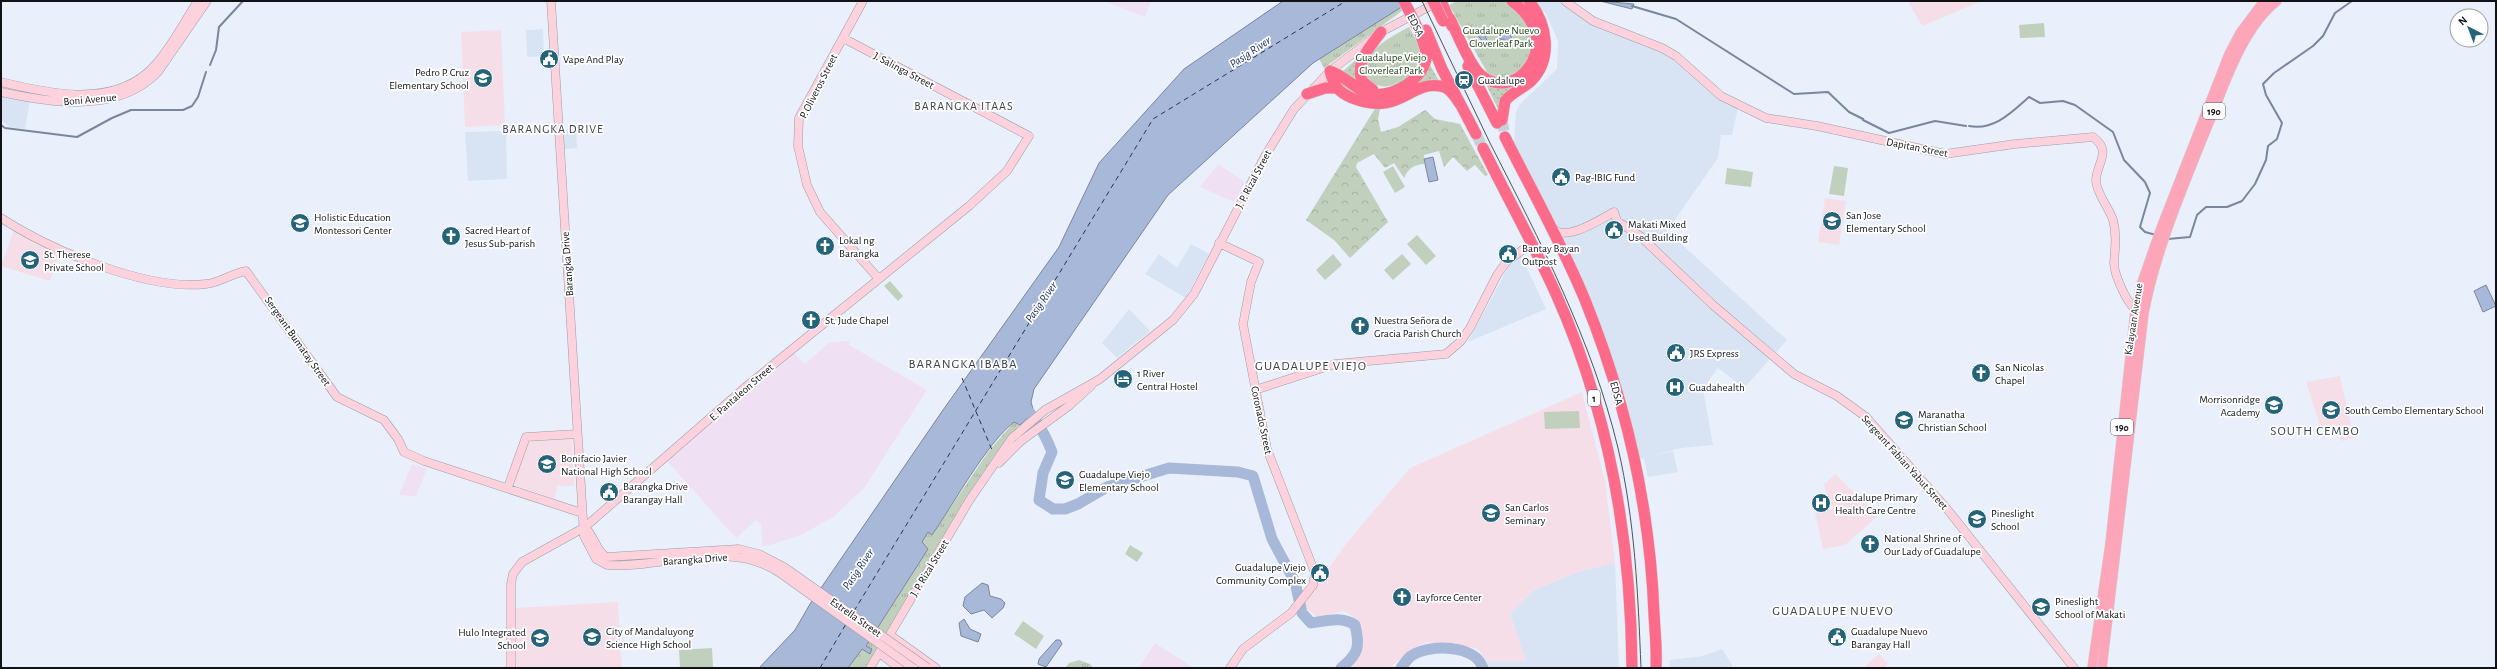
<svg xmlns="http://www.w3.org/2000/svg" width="2497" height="669" font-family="'Alegreya Sans',sans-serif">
<defs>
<pattern id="grass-dots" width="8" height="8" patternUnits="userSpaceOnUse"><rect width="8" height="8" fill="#c1d0bd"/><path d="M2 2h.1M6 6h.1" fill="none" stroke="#a5b2a2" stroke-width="1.8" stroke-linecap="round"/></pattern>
<pattern id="forest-crowns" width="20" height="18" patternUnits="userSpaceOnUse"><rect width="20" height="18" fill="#c1d0bd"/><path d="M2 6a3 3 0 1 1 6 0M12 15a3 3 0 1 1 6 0" fill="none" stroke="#a5b2a2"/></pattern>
<pattern id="park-tufts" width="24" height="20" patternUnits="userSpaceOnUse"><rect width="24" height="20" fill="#c1d0bd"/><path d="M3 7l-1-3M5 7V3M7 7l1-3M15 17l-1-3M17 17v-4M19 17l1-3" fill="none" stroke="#a5b2a2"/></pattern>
</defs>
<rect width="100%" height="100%" fill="#e9f0fb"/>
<path fill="#d8e4f4" d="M1533 1H1560L1588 22 1669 54 1738 108 1732 135H1721L1718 158 1667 231 1787 340 1744 388 1718 368 1703 389 1713 445 1681 448 1651 456 1673 451 1678 472 1648 477 1644 458 1636 459 1591 305 1514 143 1516 112 1520 104 1557 69 1558 41 1546 14Z
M543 29 544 56 527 57 526 30Z
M1 95 30 100 25 129 10 127 1 120Z
M576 129 577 148 564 149 563 130Z
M506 131 507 179 468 181 465 132Z
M1191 244 1209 254 1186 298 1145 274 1159 254 1177 268Z
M1521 255 1546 309 1468 342 1511 262Z
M1129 309 1150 331 1117 358 1102 343Z
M1615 563 1619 668H1488L1487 661H1526L1510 614 1534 590 1577 572Z
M1722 649 1734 668H1669L1670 660 1703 656Z"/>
<path fill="#efe0f3" d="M1104 1H1151L1145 17Z
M1218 164 1245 182 1234 202 1200 187Z
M850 341 849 345 927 390 864 488 833 517 801 535 770 545 762 546 761 524 756 520 736 538 667 461 748 389 794 353 805 364 830 342Z
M412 464 427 469 416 496 399 495Z
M1155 643 1191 666 1194 668H1139Z"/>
<path fill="#f6dee8" d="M1908 1H1982L1922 26Z
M501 30 505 125 465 127 461 32Z
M1825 198 1846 201 1839 245 1818 242Z
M14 230 59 254 50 281 1 266Z
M2340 376 2354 438 2341 441 2337 426 2321 429 2306 382Z
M1582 392 1605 481 1615 563 1577 572 1534 590 1510 614 1526 661H1487L1477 648 1426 642 1410 650 1390 668H1346L1355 660 1363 644 1360 622 1345 611 1317 617 1303 605 1345 545 1410 468Z
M2279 395 2285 406 2268 414 2263 404Z
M572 438 574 486H557L555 499 514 485 526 442Z
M1835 474 1878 516 1845 545 1823 549 1815 513 1833 509 1824 485Z
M618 602 622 668H516L515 608Z
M1879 654 1888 664 1883 668H1863Z"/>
<path fill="url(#grass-dots)" d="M1518 1H1521L1529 8 1533 72 1499 104 1498 109 1485 82Z
M1360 56 1359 84 1341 73Z
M1429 63 1439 81C1406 85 1391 111 1354 95 1347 92 1340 89 1336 83V77C1343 81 1350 88 1357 91 1386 105 1416 91 1429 63Z"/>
<path fill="url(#forest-crowns)" d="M1376 107 1380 109 1378 119 1381 132 1398 127 1425 110 1435 119 1460 124 1488 175 1485 176 1475 165 1467 171 1453 157 1444 167 1439 151 1424 155V164C1413 165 1409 168 1404 178L1394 163 1385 168 1374 154 1357 163 1356 167 1388 222 1350 258 1334 240 1306 220Z"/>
<path fill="url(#park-tufts)" d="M1457 1H1505L1529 22 1533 51 1520 71 1507 77H1494L1487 72 1449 5Z
M1401 6 1402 11 1324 68 1319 59Z
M1409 27C1413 35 1419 43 1420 52 1420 61 1416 68 1411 74 1399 85 1380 93 1368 79 1365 76 1363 73 1363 69 1366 49 1394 35 1409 27Z
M1014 422 1020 425 997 452 964 501 865 668H848L862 649 870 653 872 649 866 646 928 549 922 542 928 532 932 535 988 452Z
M1079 660 1090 664 1093 668H1065L1069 663Z"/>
<path fill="#c1d0bd" d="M2044 23 2045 37 2020 38 2019 25Z
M1393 166 1405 187 1395 193 1383 172Z
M1834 166 1848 168 1844 196 1829 194Z
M1727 168 1753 172 1751 187 1725 184Z
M1417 235 1436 256 1426 265 1407 244Z
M1333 254 1342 265 1325 280 1316 270Z
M1402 254 1411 264 1393 280 1384 270Z
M890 281 903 296 898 301 884 286Z
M1579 411 1580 428 1545 429 1544 412Z
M1130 545 1143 553 1137 562 1125 554Z
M1023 621 1044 636 1036 649 1014 634Z
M712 648 713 667 680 668 679 650Z"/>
<path fill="#a7b8d8" stroke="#7a869e" d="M1283 1H1411L1313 63 1168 195 1034 389 1031 402 1034 412 1020 425 1014 422C986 444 953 505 932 535L928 532 922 542 928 549 866 646 872 649 870 654 862 649 848 668H759L795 630 810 604 943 410 1059 247 1099 163 1184 69Z
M1600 1 1634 4 1632 9Z
M1477 28 1483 31 1488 43 1501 38 1499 33 1509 29 1512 41 1511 43 1503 39 1487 46 1474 31Z
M1433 157 1438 180 1429 182 1424 159Z
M2486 285 2496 306 2483 312 2474 291Z
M982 583 988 585 990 596 1001 599 1005 603 1003 608 992 618 984 610 971 614 963 606 965 597Z
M964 619 970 629 981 634 978 642 961 636 959 623Z
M1056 640H1060L1062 644 1046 667 1038 664 1039 659Z"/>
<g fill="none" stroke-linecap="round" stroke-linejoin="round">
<path stroke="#7a869e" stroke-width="2" d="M1632 6 1676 19 1794 94 1828 92 1849 112 1863 119
M210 65 216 50 219 27 243 1
M1863 120 1889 133 1935 121 1966 126
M1 125 5 128 77 137 112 118 131 110H183L192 106 198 97 206 72
M1969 126C1994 131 2012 112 2029 97L2040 103 2063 101 2075 105 2113 132 2124 160 2145 182 2150 193 2140 227 2145 232 2156 235
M2168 239 2190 237 2197 215 2206 207H2227L2242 201 2255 184 2266 160 2268 146 2277 139 2282 123 2266 95 2263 84 2274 73 2313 46 2323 36 2335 13 2352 1"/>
<path stroke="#a7b8d8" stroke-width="11" d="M1021 404C1036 417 1045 434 1052 452L1043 473 1039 500 1053 509H1065L1078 504 1107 487 1169 468 1238 472 1253 476 1272 539 1295 582 1302 613 1311 623C1327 621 1341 616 1355 625 1360 646 1359 654 1341 668
M1401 668C1404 664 1407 659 1411 656 1429 644 1475 644 1483 668"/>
<path stroke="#213560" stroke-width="1" stroke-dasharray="5 4" stroke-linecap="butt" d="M962 378 992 450
M854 611 1153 119 1346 1
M820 668 846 624"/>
<path stroke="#c8cfd9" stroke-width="11" stroke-dasharray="11 5.5" stroke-linecap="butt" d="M1502 120 1505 137
M1476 134 1483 148"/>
<defs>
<path id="secondary" d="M551 1 584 536 596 559 607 565C664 569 728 538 780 573
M863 1 799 118 798 146 807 185 820 212 878 278
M1565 1 1593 21 1662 48 1676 56 1721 96 1766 118 1817 126 1945 154 2015 144 2093 137C2113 152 2096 163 2096 181 2097 195 2109 207 2113 220 2117 235 2115 248 2114 263 2114 274 2129 310 2140 312
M1 82C46 93 108 107 147 73 167 56 183 23 198 1
M1 92C51 103 118 114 158 72L207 1
M1 218C51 250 146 291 206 284 220 283 232 273 246 271L337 397 384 420 398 439 404 452 424 461 582 513
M1553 228C1565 243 1601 219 1614 212L1617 221 1640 236 1713 305 1794 374 1837 396 1866 417 1947 509 2074 668
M1219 243 1259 262 1251 282 1243 324 1267 449 1315 573 1313 585 1291 613 1243 649 1230 668
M1255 390 1335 364 1446 354 1461 341 1470 328 1497 275 1507 261 1531 244
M999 463 1021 441 1070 405 1091 386
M508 487 526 437 577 434
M585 527C594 536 596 550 606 557L739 549 759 554 784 567
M890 635 936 668
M879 653 900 668
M511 668V584L513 574 522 562 585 527 748 385 969 206 1007 171 1029 136 843 38
M870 668 969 501 1012 438 1045 410 1100 379 1173 320 1194 294 1265 156 1294 109 1330 71 1368 42 1381 32 1438 2"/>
<path id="primary" d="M2092 668 2110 544 2135 311 2141 285 2161 228 2229 54 2240 33 2264 1
M2102 668 2144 313C2156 250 2182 190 2206 130 2223 90 2241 29 2277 1"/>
<path id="highway" d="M1441 1 1452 26
M1450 19C1458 35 1466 57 1477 71 1510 110 1571 45 1512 1
M1426 30 1442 69 1476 134
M1468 66 1497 123
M1330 71C1334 86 1338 92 1352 98 1400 117 1409 81 1440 86 1450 87 1455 97 1460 104
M1330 71C1346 76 1357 92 1373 94 1393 97 1422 80 1426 59 1428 51 1422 41 1420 33
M1373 90 1362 81C1355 62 1370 47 1381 32
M1307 94 1325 88H1336
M1502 120 1505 101C1512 92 1524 88 1532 80 1553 58 1547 23 1529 1
M1505 137C1532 191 1562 244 1585 300 1625 399 1650 507 1654 614 1655 632 1657 650 1656 668
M1483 148C1507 197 1534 245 1556 294 1609 412 1631 540 1632 668"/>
</defs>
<use href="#secondary" stroke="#989fa9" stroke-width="9"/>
<use href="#primary" stroke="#cfd0d0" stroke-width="10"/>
<use href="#highway" stroke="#cfd0d0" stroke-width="12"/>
<use href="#secondary" stroke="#fed2dc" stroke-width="8"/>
<use href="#primary" stroke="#fea6b9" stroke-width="9"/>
<use href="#highway" stroke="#fd6a8a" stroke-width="11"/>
<path stroke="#4f5359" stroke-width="1" d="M1422 1C1445 48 1467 96 1490 143 1540 241 1592 340 1618 448 1635 521 1638 594 1641 668"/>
<defs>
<path id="secondary-bridge" d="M784 567 928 668
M780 573 913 668"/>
<path id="highway-bridge" d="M1404 1 1419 31
M1433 1 1443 21"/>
</defs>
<use href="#secondary-bridge" stroke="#989fa9" stroke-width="9" stroke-linecap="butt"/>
<use href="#highway-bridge" stroke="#cfd0d0" stroke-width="12" stroke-linecap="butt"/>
<use href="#secondary-bridge" stroke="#fed2dc" stroke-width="8"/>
<use href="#highway-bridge" stroke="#fd6a8a" stroke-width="11"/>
</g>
<defs>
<symbol id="civic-disc" viewBox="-11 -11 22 22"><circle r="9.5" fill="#256379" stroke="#fff"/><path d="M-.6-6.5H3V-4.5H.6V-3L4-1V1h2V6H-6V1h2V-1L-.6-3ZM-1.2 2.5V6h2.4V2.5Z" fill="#fff"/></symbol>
<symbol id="school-disc" viewBox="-11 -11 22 22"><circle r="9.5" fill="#256379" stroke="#fff"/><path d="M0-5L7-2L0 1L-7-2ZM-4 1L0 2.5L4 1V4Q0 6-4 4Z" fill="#fff"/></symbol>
<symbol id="station-disc" viewBox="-11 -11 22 22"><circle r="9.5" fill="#256379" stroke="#fff"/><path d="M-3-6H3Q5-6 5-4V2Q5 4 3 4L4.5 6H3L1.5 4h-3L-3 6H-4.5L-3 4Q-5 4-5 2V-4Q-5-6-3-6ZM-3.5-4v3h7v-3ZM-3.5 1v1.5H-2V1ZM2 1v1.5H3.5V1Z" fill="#fff"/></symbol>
<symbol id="church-disc" viewBox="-11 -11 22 22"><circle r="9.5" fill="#256379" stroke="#fff"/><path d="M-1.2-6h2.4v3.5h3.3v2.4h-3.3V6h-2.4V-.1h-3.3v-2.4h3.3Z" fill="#fff"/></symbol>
<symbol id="hotel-disc" viewBox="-11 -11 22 22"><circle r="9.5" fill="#256379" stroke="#fff"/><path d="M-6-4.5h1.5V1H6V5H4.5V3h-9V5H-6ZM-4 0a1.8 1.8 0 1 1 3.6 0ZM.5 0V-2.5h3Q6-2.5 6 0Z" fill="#fff"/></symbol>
<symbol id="hospital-disc" viewBox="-11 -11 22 22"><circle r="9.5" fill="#256379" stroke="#fff"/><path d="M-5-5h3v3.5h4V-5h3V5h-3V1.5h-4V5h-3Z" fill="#fff"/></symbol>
<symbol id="university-disc" viewBox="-11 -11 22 22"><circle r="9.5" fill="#256379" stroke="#fff"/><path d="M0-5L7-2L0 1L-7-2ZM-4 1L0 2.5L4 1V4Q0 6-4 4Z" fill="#fff"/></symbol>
</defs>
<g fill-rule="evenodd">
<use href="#civic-disc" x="538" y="48" width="22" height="22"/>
<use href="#school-disc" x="472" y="67" width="22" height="22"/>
<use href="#station-disc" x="1453" y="69" width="22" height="22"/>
<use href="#civic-disc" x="1550" y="166" width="22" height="22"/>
<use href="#school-disc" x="1821" y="210" width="22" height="22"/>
<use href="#school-disc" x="289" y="212" width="22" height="22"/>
<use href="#civic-disc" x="1603" y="219" width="22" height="22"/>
<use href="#church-disc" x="440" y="225" width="22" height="22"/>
<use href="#church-disc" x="814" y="235" width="22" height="22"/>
<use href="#civic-disc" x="1497" y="243" width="22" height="22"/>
<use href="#school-disc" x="19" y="249" width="22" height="22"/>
<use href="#church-disc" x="800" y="309" width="22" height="22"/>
<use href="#church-disc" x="1349" y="315" width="22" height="22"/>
<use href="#civic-disc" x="1665" y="342" width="22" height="22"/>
<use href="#church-disc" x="1970" y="362" width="22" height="22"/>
<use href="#hotel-disc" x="1112" y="368" width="22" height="22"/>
<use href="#hospital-disc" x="1664" y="376" width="22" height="22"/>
<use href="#school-disc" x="2263" y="394" width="22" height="22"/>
<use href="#school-disc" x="2320" y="399" width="22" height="22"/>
<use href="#school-disc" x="1893" y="409" width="22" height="22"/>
<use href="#school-disc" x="536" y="453" width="22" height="22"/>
<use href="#school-disc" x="1054" y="469" width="22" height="22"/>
<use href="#civic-disc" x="598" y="481" width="22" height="22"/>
<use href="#hospital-disc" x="1810" y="492" width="22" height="22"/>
<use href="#university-disc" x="1480" y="502" width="22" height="22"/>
<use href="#school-disc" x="1966" y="508" width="22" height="22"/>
<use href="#church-disc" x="1859" y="533" width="22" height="22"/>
<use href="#civic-disc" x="1309" y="562" width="22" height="22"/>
<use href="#church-disc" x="1391" y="586" width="22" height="22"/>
<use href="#school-disc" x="2030" y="596" width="22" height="22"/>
<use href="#school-disc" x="581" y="626" width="22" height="22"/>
<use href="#civic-disc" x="1826" y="626" width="22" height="22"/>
<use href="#school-disc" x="529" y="627" width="22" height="22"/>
</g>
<g text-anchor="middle" stroke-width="3.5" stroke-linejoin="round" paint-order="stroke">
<g fill="#fff" stroke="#58595c" stroke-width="1">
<rect x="2203" y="103" width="22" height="16" rx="3"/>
<rect x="1588" y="390" width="12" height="16" rx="3"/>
<rect x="2111" y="419" width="22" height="16" rx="3"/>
</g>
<g font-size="10" font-weight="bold" fill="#101216">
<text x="2214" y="115">190</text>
<text x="1594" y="402">1</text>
<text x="2122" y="431">190</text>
</g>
<g font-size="11" fill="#101216" stroke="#fff">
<text transform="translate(1416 25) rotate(63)" y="4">EDSA</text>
<text transform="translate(904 70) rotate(28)" y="4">J. Salinga Street</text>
<text transform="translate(818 86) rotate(-63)" y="4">P. Oliveros Street</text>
<text transform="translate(90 99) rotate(-5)" y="4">Boni Avenue</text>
<text transform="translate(1917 147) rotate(11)" y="4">Dapitan Street</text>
<text transform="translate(1253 179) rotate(-62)" y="4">J. P. Rizal Street</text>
<text transform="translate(567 264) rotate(-94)" y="4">Barangka Drive</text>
<text transform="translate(2133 319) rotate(-81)" y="4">Kalayaan Avenue</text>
<text transform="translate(298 341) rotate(55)" y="4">Sergeant Bumatay Street</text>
<text transform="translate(741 392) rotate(-41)" y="4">E. Pantaleon Street</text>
<text transform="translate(1617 393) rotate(75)" y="4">EDSA</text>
<text transform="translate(1262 420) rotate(78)" y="4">Coronado Street</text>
<text transform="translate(1905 462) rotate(48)" y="4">Sergeant Fabian Yabut Street</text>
<text transform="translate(695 559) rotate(-4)" y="4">Barangka Drive</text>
<text transform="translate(929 568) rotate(-59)" y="4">J. P. Rizal Street</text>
<text transform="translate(856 617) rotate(35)" y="4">Estrella Street</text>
</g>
<g font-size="11" fill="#17390e" stroke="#fff">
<text x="1501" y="34">Guadalupe Nuevo<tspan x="1501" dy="13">Cloverleaf Park</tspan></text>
<text x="1391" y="61">Guadalupe Viejo<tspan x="1391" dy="13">Cloverleaf Park</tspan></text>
</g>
<g font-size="11" fill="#101216" stroke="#fff" text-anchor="start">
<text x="563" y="63">Vape And Play</text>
<text x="469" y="76" text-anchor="end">Pedro P. Cruz<tspan x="469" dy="13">Elementary School</tspan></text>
<text x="1478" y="84">Guadalupe</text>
<text x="1575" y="181">Pag-IBIG Fund</text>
<text x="1846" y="219">San Jose<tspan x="1846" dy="13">Elementary School</tspan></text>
<text x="314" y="221">Holistic Education<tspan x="314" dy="13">Montessori Center</tspan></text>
<text x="1628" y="228">Makati Mixed<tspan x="1628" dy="13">Used Building</tspan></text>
<text x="465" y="234">Sacred Heart of<tspan x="465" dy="13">Jesus Sub-parish</tspan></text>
<text x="839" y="244">Lokal ng<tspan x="839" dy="13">Barangka</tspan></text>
<text x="1522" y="252">Bantay Bayan<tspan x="1522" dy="13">Outpost</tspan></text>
<text x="44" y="258">St. Therese<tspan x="44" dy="13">Private School</tspan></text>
<text x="825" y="324">St. Jude Chapel</text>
<text x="1374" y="324">Nuestra Señora de<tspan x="1374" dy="13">Gracia Parish Church</tspan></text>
<text x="1690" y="357">JRS Express</text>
<text x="1995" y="371">San Nicolas<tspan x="1995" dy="13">Chapel</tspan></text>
<text x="1137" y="377">1 River<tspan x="1137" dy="13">Central Hostel</tspan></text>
<text x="1689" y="391">Guadahealth</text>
<text x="2260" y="403" text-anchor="end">Morrisonridge<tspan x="2260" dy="13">Academy</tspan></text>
<text x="2345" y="414">South Cembo Elementary School</text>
<text x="1918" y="418">Maranatha<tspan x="1918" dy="13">Christian School</tspan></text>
<text x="561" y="462">Bonifacio Javier<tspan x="561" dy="13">National High School</tspan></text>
<text x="1079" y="478">Guadalupe Viejo<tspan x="1079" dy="13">Elementary School</tspan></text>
<text x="623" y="490">Barangka Drive<tspan x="623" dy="13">Barangay Hall</tspan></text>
<text x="1835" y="501">Guadalupe Primary<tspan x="1835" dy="13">Health Care Centre</tspan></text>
<text x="1505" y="511">San Carlos<tspan x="1505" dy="13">Seminary</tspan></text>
<text x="1991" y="517">Pineslight<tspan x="1991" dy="13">School</tspan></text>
<text x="1884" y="542">National Shrine of<tspan x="1884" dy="13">Our Lady of Guadalupe</tspan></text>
<text x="1306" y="571" text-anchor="end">Guadalupe Viejo<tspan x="1306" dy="13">Community Complex</tspan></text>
<text x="1416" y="601">Layforce Center</text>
<text x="2055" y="605">Pineslight<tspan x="2055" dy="13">School of Makati</tspan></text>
<text x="606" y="635">City of Mandaluyong<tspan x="606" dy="13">Science High School</tspan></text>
<text x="1851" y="635">Guadalupe Nuevo<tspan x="1851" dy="13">Barangay Hall</tspan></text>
<text x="526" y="636" text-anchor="end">Hulo Integrated<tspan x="526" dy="13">School</tspan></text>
</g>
<g font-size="12" font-style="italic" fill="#213560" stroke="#fff">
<text transform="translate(1250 52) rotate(-34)" y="4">Pasig River</text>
<text transform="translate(1041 302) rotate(-55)" y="4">Pasig River</text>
<text transform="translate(858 569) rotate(-56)" y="4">Pasig River</text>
</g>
<g font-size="12" letter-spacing="1" fill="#3c424a" stroke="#fff">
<text x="964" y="110">BARANGKA ITAAS</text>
<text x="553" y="133">BARANGKA DRIVE</text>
</g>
<g font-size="13" letter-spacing="1" fill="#3c424a" stroke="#fff">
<text x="963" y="368">BARANGKA IBABA</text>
<text x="1311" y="370">GUADALUPE VIEJO</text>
<text x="2315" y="435">SOUTH CEMBO</text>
<text x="1833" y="615">GUADALUPE NUEVO</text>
</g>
</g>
<rect width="2497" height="669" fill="none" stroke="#101216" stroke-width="4"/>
<g transform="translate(2469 28) rotate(318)"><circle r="19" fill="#ffffff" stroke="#9fa0a2"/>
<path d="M0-3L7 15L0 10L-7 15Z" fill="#256379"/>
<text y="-6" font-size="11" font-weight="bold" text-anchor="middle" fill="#101216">N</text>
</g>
</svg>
